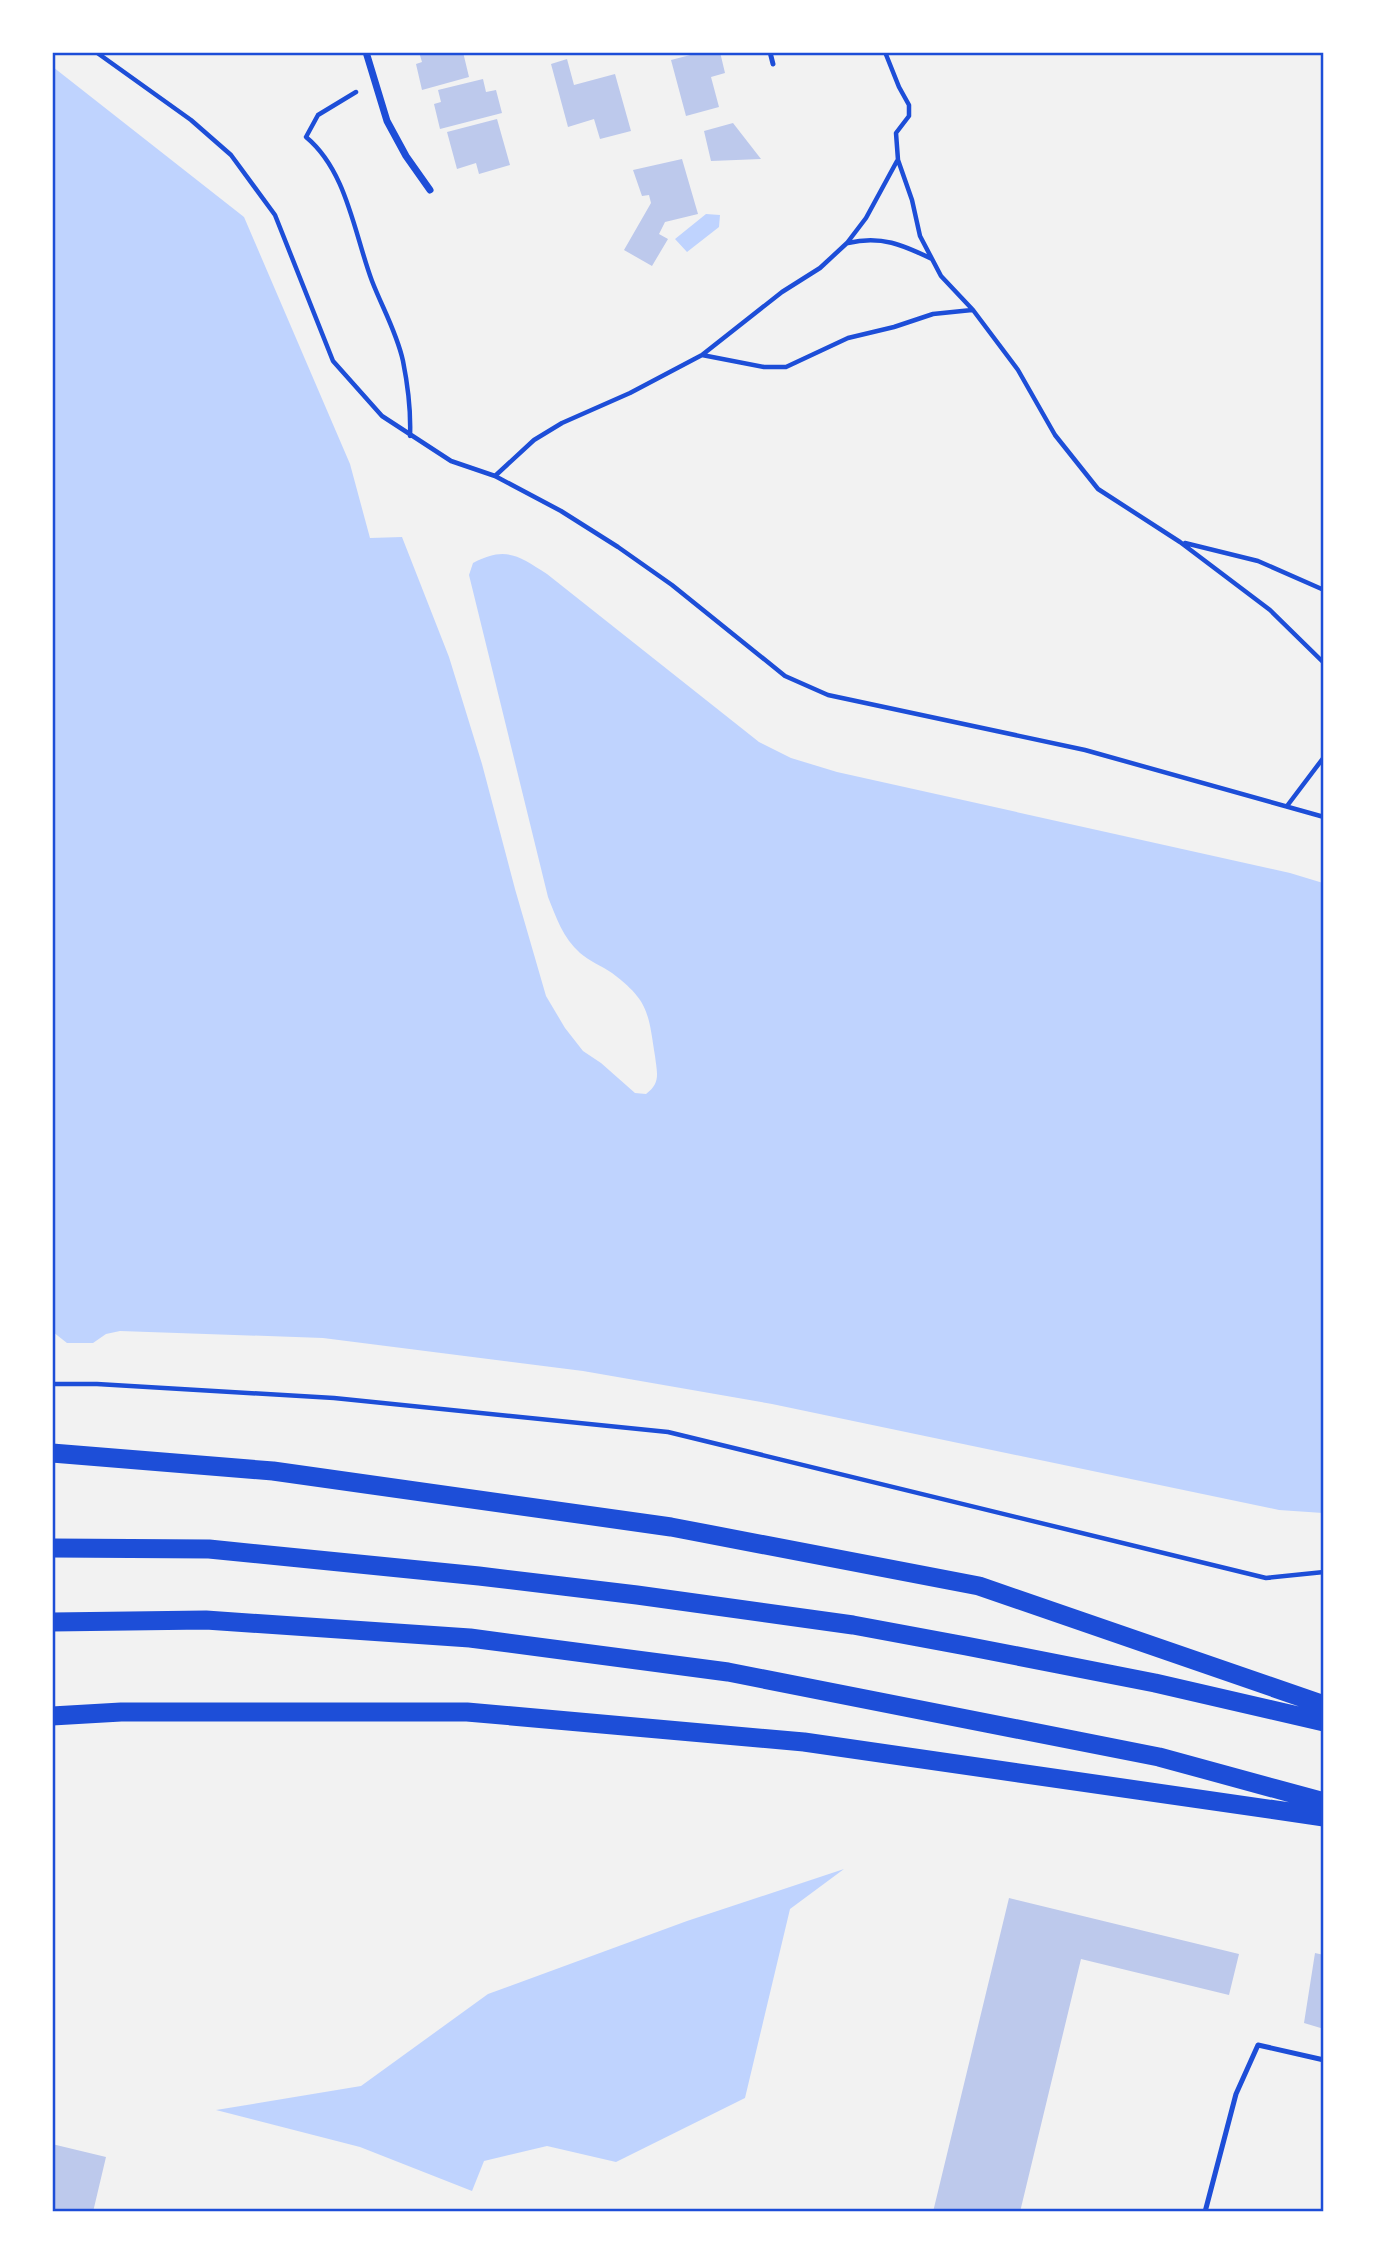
<svg xmlns="http://www.w3.org/2000/svg" width="1376" height="2264" font-family="'Alegreya Sans',sans-serif">
<rect width="100%" height="100%" fill="#f2f2f2"/>
<path fill="#bfd3fe" d="M53 67 244 217 350 464 370 538 402 537 449 657 482 764 515 889 546 996 565 1028 583 1051 601 1063 635 1093 646 1094C661 1083 657 1073 655 1056 648 1012 649 1001 612 973 602 966 589 961 580 953 563 938 556 917 548 897L469 575 473 563C505 546 518 555 547 574L759 742 791 758 837 772 1290 873 1323 883V1513L1279 1510 772 1404 583 1371 323 1338 120 1331 106 1334 93 1343H67L53 1332Z
M706 214 720 215 719 227 687 252 675 239Z
M844 1869 790 1909 745 2098 616 2162 547 2146 484 2161 472 2191 360 2147 216 2110 361 2086 488 1994 687 1921Z"/>
<path fill="#bdc9ec" d="M419 52H463L469 77 422 90 416 64 422 62Z
M702 52H720L725 73 711 77 719 107 686 116 671 60Z
M567 59 574 85 615 74 631 131 600 139 594 119 568 127 551 64Z
M483 79 486 92 496 90 502 113 440 129 434 104 441 102 438 90Z
M497 119 510 165 479 174 476 163 457 169 447 132Z
M733 123 761 159 711 161 704 131Z
M682 159 698 214 665 222 659 234 668 239 652 266 624 250 651 203 649 195 642 196 633 170Z
M1009 1898 1239 1954 1229 1995 1081 1959 1020 2212H933Z
M1315 1953 1324 1955V2029L1304 2023Z
M52 2144 106 2157 93 2212H52Z"/>
<g fill="none" stroke-linecap="round" stroke-linejoin="round">
<path stroke="#1d4ed8" stroke-width="4.5" d="M96 52 191 120 231 155 275 215 333 361 382 416 451 461 495 476 561 511 618 547 672 585 785 676 828 695 1085 750 1324 817
M885 52 899 87 909 105V116L896 133 898 160 912 200 920 236 941 276 973 310 1018 370 1055 435 1098 489 1180 542 1270 610 1324 663
M356 92 318 115 306 137C347 171 354 233 372 281 382 307 397 333 403 361 408 386 411 411 410 436
M848 243C881 235 903 245 932 259
M702 355 764 367H786L848 338 894 327 933 314 972 310
M495 476 534 440 562 423 630 393 702 355 782 292 820 268 847 243 866 218 897 161
M1185 543 1258 561 1324 590
M1287 806 1324 757
M52 1384H97L334 1398 668 1432 1266 1578 1324 1572"/>
<path stroke="#1d4ed8" stroke-width="5" d="M770 52 773 64
M1205 2212 1236 2094 1258 2045 1324 2060"/>
<path stroke="#1d4ed8" stroke-width="7" d="M366 52 387 121 406 156 430 190"/>
<path stroke="#1d4ed8" stroke-width="19" d="M52 1453 273 1471 671 1527 979 1586 1324 1705
M52 1548 209 1549 479 1576 637 1595 853 1625 966 1646 1155 1683 1324 1722
M52 1622 206 1620 470 1638 728 1672 1159 1757 1324 1802
M52 1716 121 1712H467L804 1742 1324 1817"/>
</g>
<rect width="1376" height="2264" fill="none" stroke="#ffffff" stroke-width="108"/>
<rect x="54" y="54" width="1268" height="2156" fill="none" stroke="#1d4ed8" stroke-width="2.5"/>
</svg>
